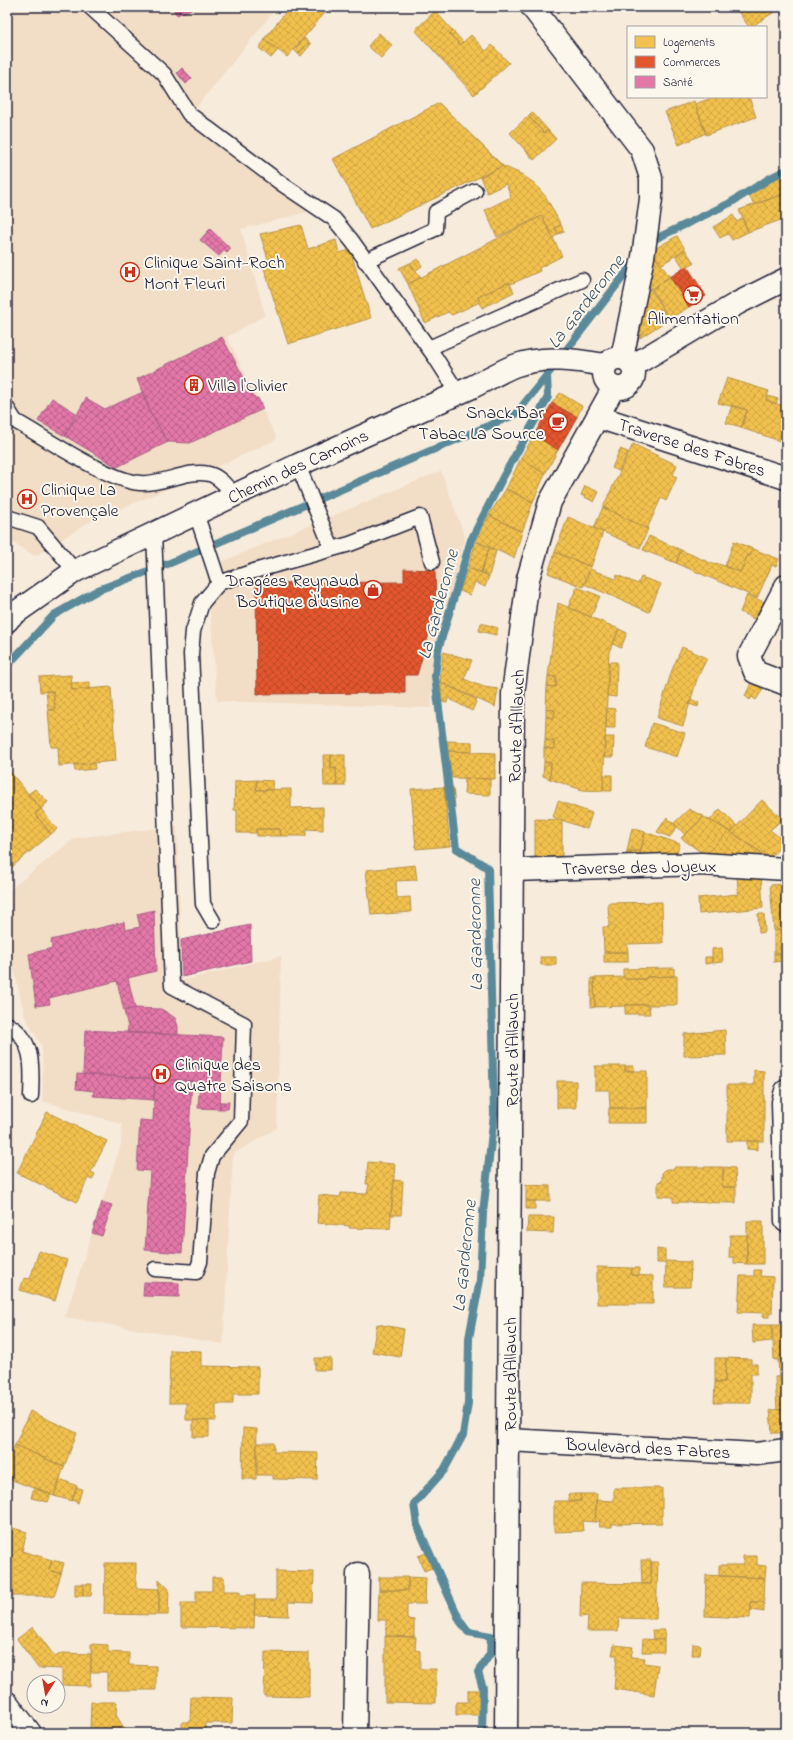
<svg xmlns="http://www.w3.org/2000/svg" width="793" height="1740" font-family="'Indie Flower',sans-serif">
<defs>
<pattern id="homes-cross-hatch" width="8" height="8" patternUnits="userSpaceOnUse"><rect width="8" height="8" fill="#f2c14e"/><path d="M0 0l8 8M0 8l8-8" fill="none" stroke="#cfa645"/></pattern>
<pattern id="shops-cross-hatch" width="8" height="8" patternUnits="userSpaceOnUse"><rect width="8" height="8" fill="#e4572e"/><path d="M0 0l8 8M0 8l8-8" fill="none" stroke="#b84828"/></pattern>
<pattern id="health-cross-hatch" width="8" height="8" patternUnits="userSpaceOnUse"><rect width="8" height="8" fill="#e377a8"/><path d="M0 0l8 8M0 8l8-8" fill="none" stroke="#b8618a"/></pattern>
</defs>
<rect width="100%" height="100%" fill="#f7ebdb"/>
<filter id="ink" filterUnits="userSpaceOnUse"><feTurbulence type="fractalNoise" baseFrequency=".025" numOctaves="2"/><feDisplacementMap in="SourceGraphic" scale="8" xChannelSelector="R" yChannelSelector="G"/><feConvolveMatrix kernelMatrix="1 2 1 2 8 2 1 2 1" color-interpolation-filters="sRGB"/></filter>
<g filter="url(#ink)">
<path fill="#f2ddc6" d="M7 7H277L187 119 308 212 241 229 265 315 227 337 277 439 186 481 89 522 35 556 7 539Z
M441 471 465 537 450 599 433 651 431 708 217 701 207 568Z
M177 826 182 981 281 956 277 1128 233 1154 223 1344 65 1317 121 1144 122 1124 43 1101 42 1047 25 1016 7 941V892L75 838Z"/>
<path fill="url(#homes-cross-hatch)" stroke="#b49148" d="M290 7H330L287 57 264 39Z
M735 7H782L751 27H749Z
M435 11 453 31 449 34 460 45 471 35 486 51 492 45 509 63 474 95 415 30Z
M453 31 463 42 460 45 449 34Z
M379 33 392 45 381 58 368 46Z
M304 38 309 42 298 54 294 50Z
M265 40 278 50 271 58 259 48Z
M309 42 311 44 301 56 298 54Z
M714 97H749L756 117 706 135 695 104Z
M694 101 706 133 679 145 665 112Z
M439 103 503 166 370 229 333 159Z
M532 112 548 130 544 133 528 116Z
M528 116 544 133 548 130 556 139 534 160 510 133Z
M503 166 521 174 534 183 546 197 561 225 555 228 558 234 553 238 542 216 497 237 485 210 511 197 506 184 487 193 480 177Z
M786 172V193L754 205 748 194Z
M786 193V218L748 232 739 210Z
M733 215 737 222 743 218 748 232 732 240 728 234 720 238 713 227Z
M542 216 562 256 539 268 540 271 511 284 509 282 478 297 480 302 452 315 448 312 425 323 408 284Z
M301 225 308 249 336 240 339 253 350 250 371 318 288 344 263 265 269 262 260 234Z
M561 225 564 232 558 234 555 228Z
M677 236 685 249 661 265 651 251Z
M685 249 694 263 684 268 676 256Z
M651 251 670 277 652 289 645 280Z
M418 259 422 266 415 271 410 263Z
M410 263 421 277 408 284 399 268Z
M670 277 689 307 669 319 652 289Z
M645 280 669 319 640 338 643 295Z
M509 282 514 292 482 308 478 297Z
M727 378 769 391 766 400 786 407V443L741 428 747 410 718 403Z
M560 393 582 406 577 417 552 403Z
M768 396 778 399 776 404 766 400Z
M732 405 747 410 742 427 726 423Z
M534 435 558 450 545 474 521 458Z
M633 444 677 465 673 475 677 477 666 501 661 498 647 529 603 507Z
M620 449 628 452 619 471 612 468Z
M521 458 545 474 533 502 506 489Z
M585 486 599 492 594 502 581 495Z
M506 489 533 502 522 532 489 515Z
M603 507 648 529 640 548 594 528Z
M489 515 522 532 514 558 476 541Z
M568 517 603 532 591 567 555 552Z
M649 536 681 550 676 563 643 550Z
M476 541 489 548 481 572 468 568Z
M734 541 753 549 750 556 748 555 740 572 725 566Z
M489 548 496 551 489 576 481 572Z
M753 549 779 559 776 566 772 565 757 598 676 563 681 550 715 565 716 563 740 572 748 555 750 556Z
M555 552 591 567 583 587 548 573Z
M468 568 489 576 485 587 475 582 470 595 460 591Z
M590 569 616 579 617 575 638 584 641 577 661 584 649 612 584 584Z
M577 587 600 596 591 617 568 607Z
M747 595 764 602 754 619 740 612Z
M558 603 619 629 609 652 603 791 582 790 550 779 551 763 544 762V748L554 749V741L545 740 546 717 554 718 555 710 546 709 547 686 556 687V677L548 676Z
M481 623 498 628 496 635 479 631Z
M619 629 627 633 621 648 613 644Z
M682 647 707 658 697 679 683 726 657 718 672 670Z
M443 652 472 660 464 679 484 687 498 689 495 707 440 682Z
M609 662H617L616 697 607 696Z
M71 675 72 690 111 687 116 761 59 766 58 747H51L48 710H55L53 691 40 692 39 677Z
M548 676 556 677V687L547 686Z
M90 682V689L72 690 71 683Z
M440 682 477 700 472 711 448 698 447 703 442 702Z
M751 683 763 689 756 700 752 697 750 700 745 696Z
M46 691H53L55 710H48Z
M691 700 699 702 698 707 689 704Z
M607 708 615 709V728H606Z
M546 709 555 710 554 718 546 717Z
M652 723 685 733 677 757 645 747Z
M605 737H614L613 757H604Z
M545 740 554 741V749L544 748Z
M447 741 472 742V752L448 751Z
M448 751 495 753V779L452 778Z
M323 755H331V769L336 768 337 786H324Z
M331 755H345V786H337L336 768 331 769Z
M544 762 551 763 550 779 543 776Z
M94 763 95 769 75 771 74 765Z
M7 768 41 809 35 814 51 834 7 871Z
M604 775H612V791H603Z
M465 778 490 779V795L464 794Z
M257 780 256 790 291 789V808L323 807V830L306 829V836H281L280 829H256V833H237V810H234L235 781Z
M257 780 273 781V790H256Z
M444 787H453L455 807 446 808Z
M444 787 450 846 416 849 411 789Z
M35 789 48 802 41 809 28 794Z
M762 800 783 819 770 830 786 842 769 858 731 832Z
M558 801 592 813 587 829 553 817Z
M41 809 57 829 51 834 35 814Z
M689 809 704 817 685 835 674 823Z
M720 809 737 826 731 832 710 820Z
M667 817 677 827 670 837 657 832Z
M704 817 729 831 705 855 681 838Z
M535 819 562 820V862H535Z
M632 828 645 832 641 851H627Z
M256 829H280L281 836H257Z
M729 831 731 832 769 858 705 855Z
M645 832 680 844 674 861H638Z
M627 851H641L638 861H625Z
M415 865 417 880 396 881 397 898 410 897 411 912 371 915 366 870Z
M737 874 761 875 763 908 699 914 698 898 738 894Z
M786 884V928L774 931 770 885Z
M662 902 663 943 627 944 628 952H604L603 927H609L608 903Z
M758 914H764L765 932 759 933Z
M786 928V954H774V931Z
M722 948 723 962 712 963V949Z
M604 952H628V962H604Z
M774 954H782V961L774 962Z
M540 957H556V965H541Z
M705 957H712V963L705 964Z
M674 968V976L646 977V979H625L623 977V969Z
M674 976H677V1005H625V1006L595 1007 594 978 623 977 625 979H646V977Z
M591 978H594L595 1007 591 1008Z
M647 1004V1006H649L650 1014H625V1005Z
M725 1030 726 1055 684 1056V1034Z
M595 1066H625V1071H647V1108H610L609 1090H595Z
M625 1066H634V1071H625Z
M754 1070 764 1071V1141H727V1085H754Z
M557 1081H576V1108H557Z
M609 1108H647V1123H608Z
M47 1112 107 1141 91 1172 95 1174 92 1180 88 1178 77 1202 17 1173Z
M747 1141H758V1150L747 1149Z
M368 1162 395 1164 390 1229 349 1228 350 1226 317 1223 319 1195 340 1197 341 1193 367 1194 369 1184H366Z
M674 1167H723L722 1187H736V1203L673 1202V1197L658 1196V1182L662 1181V1173L666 1169H673Z
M724 1167 735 1168 736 1187H722Z
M394 1180 403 1181 401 1215H391Z
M526 1185 550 1186V1201H526Z
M526 1201H535V1209H526Z
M528 1217H554L553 1233 527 1232Z
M747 1221H763V1264H747Z
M730 1235H747V1264L734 1263V1257H729Z
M657 1249 665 1250V1263H657Z
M39 1251 67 1260 55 1301 20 1290 24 1278 30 1279Z
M666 1261 691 1262 690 1287H665Z
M597 1267 632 1268 631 1275 653 1276V1304H597Z
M632 1268H639V1276L631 1275Z
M754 1270H761L760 1276 773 1277 772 1313H769V1317H763L764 1313 738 1312 740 1276H754Z
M377 1324 404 1329 400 1357 372 1352Z
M752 1325H772V1341L753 1343Z
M772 1325H786V1359L774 1360Z
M170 1350 201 1351V1366L258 1367V1394H233V1404H216V1421L186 1420V1403H169Z
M315 1358H331V1370H315Z
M715 1358H726L725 1382H715Z
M726 1358 751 1359V1364H757V1374H751V1403H714L715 1382H725Z
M786 1359V1376L779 1377 778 1360Z
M786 1376V1409L777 1410 775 1377Z
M786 1409V1430L780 1433H772L770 1410Z
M30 1411 77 1433 64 1467 15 1445Z
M193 1420 209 1421V1437H193Z
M243 1428 257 1429 256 1479H242Z
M257 1443H274V1452L318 1453 317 1480 273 1479V1475H257Z
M15 1445 64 1467 54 1496 7 1478V1463Z
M60 1479 77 1486 72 1501 54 1496Z
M34 1487 51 1494 48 1502 31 1498Z
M76 1487 82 1489 78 1503 72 1500Z
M614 1488H662V1523L612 1524V1527H599L600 1521 595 1522 596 1500 614 1501Z
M568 1494H580L581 1501H569Z
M580 1494H597L595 1522 582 1521 583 1531 554 1532V1501H581Z
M9 1527 27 1532 22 1551 52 1560 49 1570 61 1574 54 1596H7V1533Z
M426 1553 432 1568 424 1571 418 1556Z
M743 1556H757V1565L766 1566 765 1578 719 1576V1565H743Z
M52 1560 64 1563 61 1574 49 1570Z
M641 1560H651V1584H642Z
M651 1562H658L656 1619 619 1618 618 1631H587L588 1616 580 1617 581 1583 651 1584Z
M105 1563H136V1588L159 1589V1615L104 1614Z
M276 1571 314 1572 313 1603 288 1602 289 1616 254 1615 255 1600H276Z
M706 1575 765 1578 764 1602H751L750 1618 705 1616Z
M212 1577H224V1591H240V1595H255L254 1628 181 1627V1603H196V1591H212Z
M379 1577H408V1590H379Z
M408 1577 426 1578 425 1604H407V1619L414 1620V1637L386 1636V1620H378L379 1590H408Z
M159 1579 169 1589 168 1615H159Z
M75 1584H83V1596H75Z
M83 1584H92L91 1596H83Z
M751 1602H764V1612L751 1610Z
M33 1627 55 1657 62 1653 91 1654 90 1686 62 1685V1669L38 1668 17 1639Z
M652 1630H665L664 1640 653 1639Z
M385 1636 416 1637 415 1650 420 1651V1669H436V1703L385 1702Z
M643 1639 664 1640V1652H642Z
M91 1644 108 1645V1652L129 1653V1665L156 1666V1690H107V1672H91Z
M693 1644 701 1645 700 1655H692Z
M614 1645 633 1647 631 1657 645 1658 644 1663 658 1665 654 1695 614 1689 617 1655H612Z
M265 1652 309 1653V1697L264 1696Z
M468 1690H479L480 1715H456V1702H468Z
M191 1697 233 1698 232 1723H205V1733H182V1722H190Z
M91 1702H117L116 1715 127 1733H92L90 1730Z"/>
<path fill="url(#shops-cross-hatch)" stroke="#aa4732" d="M687 266 706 296 689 307 670 277Z
M552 403 577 417 558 450 534 435Z
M404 569 435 570 436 610 417 675H405V693L257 694 256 583 404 582Z"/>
<path fill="url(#health-cross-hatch)" stroke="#a95e87" d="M172 7H196L177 15Z
M182 68 192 78 186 84 177 73Z
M210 229 231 249 227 253 224 251 219 256 200 240Z
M222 337 255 398H258L263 409 190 443 168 442 150 412 137 379Z
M143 392 150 412 168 442 117 467 65 436 86 398 105 409Z
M52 398 76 413 65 436 38 421Z
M154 910 156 971 128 978 135 1008 124 1011 117 981 49 998 50 1004 36 1006 29 954 52 948 51 940 124 922 125 930 140 927 137 914Z
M250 925 251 961 182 977 181 940Z
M135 1008 161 1009 168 1013 175 1018 178 1026V1035L127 1033 128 1027 124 1011Z
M85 1030 223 1037 221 1083 83 1074Z
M77 1074 155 1079 154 1100 93 1096 94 1091 76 1089Z
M155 1079 192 1081 182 1253 145 1250 150 1171 137 1170 140 1120 153 1121Z
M200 1081 221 1083 220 1109 198 1108Z
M220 1102H229L228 1109H220Z
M102 1202 112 1205 102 1236 92 1233Z
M144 1282 179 1283V1297L143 1296Z"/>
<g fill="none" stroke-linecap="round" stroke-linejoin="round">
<path stroke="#5a8a9a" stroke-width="8" d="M649 245 653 240 730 203 772 177 786 170
M7 666 54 615 98 590 170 563 516 414 547 375
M482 1733 483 1688 478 1672 490 1654 491 1636 468 1632 460 1621 417 1525 414 1504 444 1470 463 1435 468 1403 469 1338 480 1280 483 1213 494 1114 488 868 456 848 435 676 438 650 471 540 503 477 548 397 547 375 636 260"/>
<defs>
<path id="service" d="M90 7 164 74 189 114 282 184 334 219 352 241 435 357 458 393
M365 261 435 229 436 212 475 191
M429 348 582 280
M7 408 15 421C44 437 109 481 140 483 163 485 186 469 209 474 219 476 228 488 234 495
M298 465 332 549
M196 513 219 583
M7 517 38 527 75 571
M154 532 172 986 244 1024 241 1121 212 1156 207 1173 200 1262 196 1272 155 1269
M213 921 203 904 191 654 193 631 202 603 219 583 254 571 350 544 420 517 432 562
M7 1024C35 1039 32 1069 31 1096"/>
<path id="minor" d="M532 7 642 150 651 178V199L643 257 622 358
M598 417 786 478
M786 586 749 656 755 672 786 684
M513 870 701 864 786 869
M786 1091 783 1102 786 1221
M509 1440 756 1454 786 1450
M7 1703 30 1733
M355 1733 358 1574"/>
<path id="tertiary" d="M7 621 11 616 75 571 298 465 470 388C485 381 499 372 514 366 543 355 576 360 605 365"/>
<path id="secondary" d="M604 373a15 15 0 1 1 30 0a15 15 0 1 1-30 0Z
M632 366 738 303 786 279
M506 1733 513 694 528 579 550 502 614 387"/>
</defs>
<use href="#service" stroke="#22223b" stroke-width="17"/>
<use href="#minor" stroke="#22223b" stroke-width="25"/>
<use href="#tertiary" stroke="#22223b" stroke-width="25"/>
<use href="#secondary" stroke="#22223b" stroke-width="25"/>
<use href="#service" stroke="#fbf7ec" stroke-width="14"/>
<use href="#minor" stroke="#fbf7ec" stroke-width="22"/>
<use href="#tertiary" stroke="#fbf7ec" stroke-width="22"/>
<use href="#secondary" stroke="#fbf7ec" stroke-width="22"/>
</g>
</g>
<defs>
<symbol id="hospital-ring" viewBox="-11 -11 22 22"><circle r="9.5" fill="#fbf7ec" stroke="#c8321e" stroke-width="1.5"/><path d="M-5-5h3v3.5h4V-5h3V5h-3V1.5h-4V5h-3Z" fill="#c8321e"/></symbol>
<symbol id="supermarket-ring" viewBox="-11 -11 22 22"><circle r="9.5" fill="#fbf7ec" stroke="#c8321e" stroke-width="1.5"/><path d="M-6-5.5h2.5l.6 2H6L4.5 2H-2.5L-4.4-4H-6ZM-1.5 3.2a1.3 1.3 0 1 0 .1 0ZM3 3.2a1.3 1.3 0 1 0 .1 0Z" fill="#c8321e"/></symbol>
<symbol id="building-ring" viewBox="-11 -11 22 22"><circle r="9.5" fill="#fbf7ec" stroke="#c8321e" stroke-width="1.5"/><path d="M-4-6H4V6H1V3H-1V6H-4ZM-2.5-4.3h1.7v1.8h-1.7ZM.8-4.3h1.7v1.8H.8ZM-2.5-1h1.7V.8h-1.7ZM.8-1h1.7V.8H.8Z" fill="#c8321e"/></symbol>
<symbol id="cafe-ring" viewBox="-11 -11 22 22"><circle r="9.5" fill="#fbf7ec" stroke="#c8321e" stroke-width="1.5"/><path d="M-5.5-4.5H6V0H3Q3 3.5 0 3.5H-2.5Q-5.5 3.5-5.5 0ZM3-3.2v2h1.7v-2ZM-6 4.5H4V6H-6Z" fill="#c8321e"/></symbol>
<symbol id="shop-ring" viewBox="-11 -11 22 22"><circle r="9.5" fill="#fbf7ec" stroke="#c8321e" stroke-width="1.5"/><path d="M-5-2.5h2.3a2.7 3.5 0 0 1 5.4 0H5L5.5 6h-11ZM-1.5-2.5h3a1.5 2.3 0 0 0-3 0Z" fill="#c8321e"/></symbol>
</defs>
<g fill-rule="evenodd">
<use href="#hospital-ring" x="119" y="261" width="22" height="22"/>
<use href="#supermarket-ring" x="682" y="284" width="22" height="22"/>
<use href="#building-ring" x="183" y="374" width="22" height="22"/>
<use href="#cafe-ring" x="547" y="411" width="22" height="22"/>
<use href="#hospital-ring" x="16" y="488" width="22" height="22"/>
<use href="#shop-ring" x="362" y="579" width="22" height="22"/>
<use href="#hospital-ring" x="150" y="1063" width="22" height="22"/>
</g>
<g text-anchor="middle" stroke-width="4" stroke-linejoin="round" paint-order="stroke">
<g font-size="18" fill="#22223b" stroke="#fbf7ec" text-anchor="start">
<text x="144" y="268">Clinique Saint-Roch<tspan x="144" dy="21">Mont Fleuri</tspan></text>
<text x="693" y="324" text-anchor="middle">Alimentation</text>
<text x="208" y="391">Villa l'Olivier</text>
<text x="544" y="418" text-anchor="end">Snack Bar<tspan x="544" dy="21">Tabac La Source</tspan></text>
<text x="41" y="495">Clinique La<tspan x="41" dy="21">Provençale</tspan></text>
<text x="359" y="586" text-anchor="end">Dragées Reynaud<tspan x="359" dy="21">Boutique d'usine</tspan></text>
<text x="175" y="1070">Clinique des<tspan x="175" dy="21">Quatre Saisons</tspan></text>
</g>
<g font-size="18" fill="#22223b" stroke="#fbf7ec">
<text transform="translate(692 447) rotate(18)" y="6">Traverse des Fabres</text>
<text transform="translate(298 466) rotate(-25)" y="6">Chemin des Camoins</text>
<text transform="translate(516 726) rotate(-88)" y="6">Route d'Allauch</text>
<text transform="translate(639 867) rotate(-1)" y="6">Traverse des Joyeux</text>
<text transform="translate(512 1050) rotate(-90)" y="6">Route d'Allauch</text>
<text transform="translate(510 1374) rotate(-90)" y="6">Route d'Allauch</text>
<text transform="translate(648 1448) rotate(3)" y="6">Boulevard des Fabres</text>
</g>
<g font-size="19" font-style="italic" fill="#3e566a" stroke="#fbf7ec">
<text transform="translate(585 301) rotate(-52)" y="7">La Garderonne</text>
<text transform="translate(437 604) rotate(-75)" y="7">La Garderonne</text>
<text transform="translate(474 935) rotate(-91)" y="7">La Garderonne</text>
<text transform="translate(463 1256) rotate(-84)" y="7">La Garderonne</text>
</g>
</g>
<rect width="793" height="1740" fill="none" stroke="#fbf7ec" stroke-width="24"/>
<rect x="12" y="12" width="769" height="1716" fill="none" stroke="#22223b" stroke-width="1.5" filter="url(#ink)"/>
<rect x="627" y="26" width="140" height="72" fill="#fbf7ec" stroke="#a4a2a5"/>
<rect x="635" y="36" width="20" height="12" fill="#f2c14e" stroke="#a4a2a5"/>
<text x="663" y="46" font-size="12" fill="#22223b">Logements</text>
<rect x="635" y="56" width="20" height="12" fill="#e4572e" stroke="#a4a2a5"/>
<text x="663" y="66" font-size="12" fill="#22223b">Commerces</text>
<rect x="635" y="76" width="20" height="12" fill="#e377a8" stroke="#a4a2a5"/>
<text x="663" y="86" font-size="12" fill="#22223b">Santé</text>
<g transform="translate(46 1694) rotate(191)"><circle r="19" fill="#fbf7ec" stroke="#a4a2a5"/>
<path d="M0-3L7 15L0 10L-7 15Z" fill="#c8321e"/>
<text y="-6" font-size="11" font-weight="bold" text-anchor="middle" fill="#22223b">N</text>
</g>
</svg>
